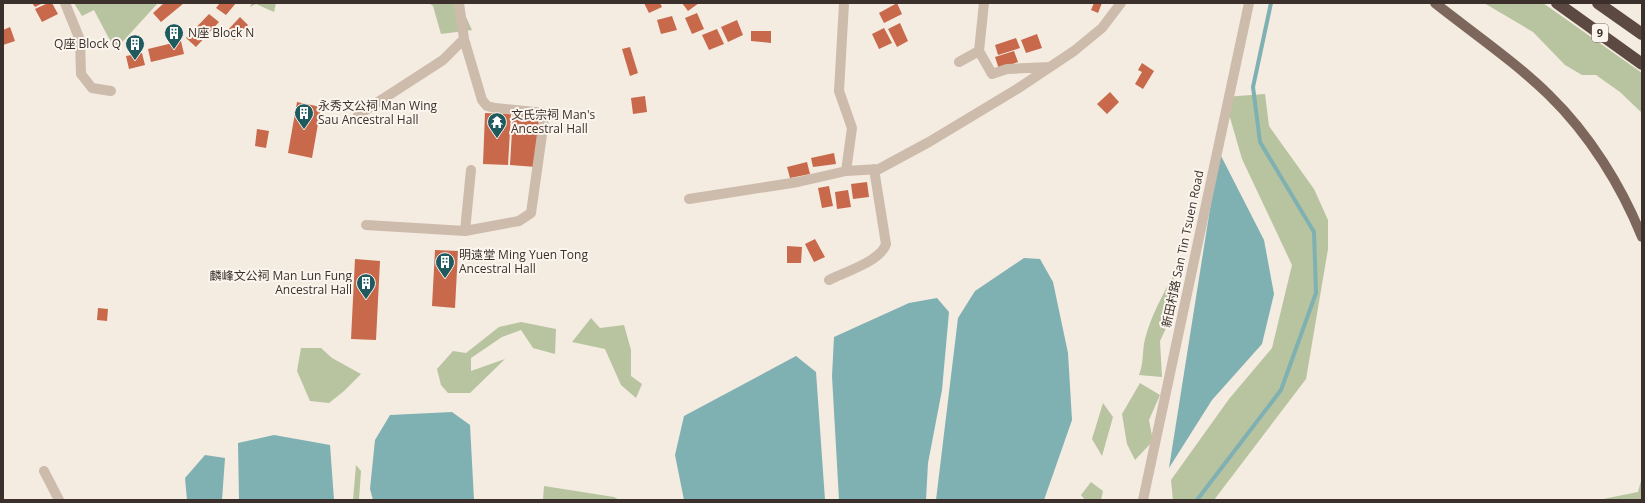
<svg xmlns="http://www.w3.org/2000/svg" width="1645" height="503" font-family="'Open Sans','Noto Sans SC',sans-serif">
<rect width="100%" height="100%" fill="#f4ebe1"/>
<path fill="#b8c4a0" d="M74 3H158L115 50 94 10 82 16Z
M252 3H276L274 12 256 4 250 7Z
M429 3H463L465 15 472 30 441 34 433 6Z
M1484 3H1543L1642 73V113L1620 92 1596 75H1582L1565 65 1533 32Z
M1265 94 1269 126 1314 189 1328 220V249L1306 379 1214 500H1173L1171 480 1229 399 1272 348 1292 265 1242 159 1224 97Z
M1173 276 1178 303 1160 341 1162 377 1139 375C1144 363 1142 351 1145 339 1151 316 1162 296 1173 276Z
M591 318 600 328 624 325 631 350V376L642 384 636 398 621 385 605 349 572 342Z
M521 322 556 329 555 354 533 348 521 330 502 337 471 358V371L505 359 470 393H448L441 385 437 369 453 351 466 353 499 327Z
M301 348H321L332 358 361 374 344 391 329 403 310 401 297 371Z
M1140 383 1160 395 1149 420 1153 441 1135 460 1127 444 1122 414Z
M1103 403 1113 417 1102 456 1092 439Z
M356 465 361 471 359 500H353Z
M1642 477V500H1598L1638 492Z
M1091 482 1103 491 1101 500H1085L1081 495Z
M544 486 614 497 619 500H543Z"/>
<path fill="#7fb0b2" d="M1219 152 1264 240 1274 294 1262 344 1212 400 1169 468Z
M1024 258 1040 259 1053 282 1068 353 1072 420 1044 500H936L958 318 975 291Z
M937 298 949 312 942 390 928 463 926 500H839L832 376 834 337 909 303Z
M796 356 816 372 825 500H684L675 455 684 416Z
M452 412 470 425 474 500H373L370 489 375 440 390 415Z
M274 435 330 445 334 500H239L238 443Z
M205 455 225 458 222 500H187L185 478Z"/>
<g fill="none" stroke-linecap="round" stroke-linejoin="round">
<path stroke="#7fb0b2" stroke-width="4" d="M1197 500 1281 390 1316 293 1314 232 1260 142 1253 87 1271 3"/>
</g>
<path fill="#c8694b" d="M32 3H43L35 7Z
M48 3H52L58 14 42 22 35 9Z
M164 3H184L161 22 153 13Z
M220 3H236L226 15 216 8Z
M644 3H660L662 7 649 13Z
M682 3H699L688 11Z
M897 3 902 14 884 23 879 13Z
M1094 3H1102L1098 13 1091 10Z
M697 13 704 29 692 34 685 18Z
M209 14 219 22 196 47 186 38Z
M672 16 677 30 661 34 657 20Z
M240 17 248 25 234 40 226 32Z
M737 20 743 35 728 42 721 27Z
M900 23 908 41 897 47 888 29Z
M10 27 15 41 3 45V30Z
M884 28 892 43 879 49 872 34Z
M717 29 724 44 709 50 702 35Z
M751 31H771V43L751 41Z
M1037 34 1042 48 1026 53 1021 40Z
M1016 38 1020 48 998 55 995 45Z
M181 41 184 54 151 62 148 49Z
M630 47 638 73 630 76 622 49Z
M1014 51 1018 62 999 69 995 57Z
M142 53 145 65 129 69 126 56Z
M1142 63 1154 71 1143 89 1135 84 1142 72 1138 70Z
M1110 92 1119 102 1107 114 1097 104Z
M645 96 647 112 633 114 631 98Z
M297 102 321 107 312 158 288 153Z
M485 113 511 114 508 165 483 164Z
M513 114 539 116 536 167 510 165Z
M257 129 269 131 266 148 255 146Z
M834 153 836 164 813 167 811 158Z
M807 162 810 174 790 178 787 167Z
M867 182 869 197 853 199 851 184Z
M829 186 833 206 822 208 818 188Z
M848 190 851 207 837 209 835 192Z
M815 239 825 257 814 262 805 244Z
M787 246 802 247 801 263H787Z
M435 250 458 251 455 308 432 306Z
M355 259 380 261 376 340 351 339Z
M98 308 108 309 107 321 97 320Z"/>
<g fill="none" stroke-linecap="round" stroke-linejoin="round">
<path stroke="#cdbbac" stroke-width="10" d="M65 3 80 40 81 74 92 88 111 91
M844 3 839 91 852 128 846 171
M979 51 992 74 1007 69 1050 67
M959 62 979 51 984 3
M358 115 443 60 464 39
M689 199 798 182 846 171 879 169 929 142 1017 89 1074 51 1102 28 1121 3
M366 225 465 231 519 221 531 213 545 113 495 108 487 106 482 100 464 39 459 3
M465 231 471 170
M829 280C845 272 881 261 886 244L874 169
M44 471 59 500
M1143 500 1249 3"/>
<path stroke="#7d675c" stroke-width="10" d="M1435 3C1473 33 1514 61 1549 95 1589 134 1621 185 1642 237"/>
<path stroke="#5c4a42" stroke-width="12" d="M1557 3 1642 64
M1598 3 1642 34"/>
</g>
<defs>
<symbol id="building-pin" viewBox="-11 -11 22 30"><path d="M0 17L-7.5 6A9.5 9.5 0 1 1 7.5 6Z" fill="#1f5a5e" stroke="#fbf5ee"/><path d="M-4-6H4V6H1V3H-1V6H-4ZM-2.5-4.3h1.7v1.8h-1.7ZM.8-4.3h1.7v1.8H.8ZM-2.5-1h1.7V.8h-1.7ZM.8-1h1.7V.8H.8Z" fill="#fff"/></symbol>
<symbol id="temple-pin" viewBox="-11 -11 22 30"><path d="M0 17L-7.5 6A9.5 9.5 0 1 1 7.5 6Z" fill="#1f5a5e" stroke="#fbf5ee"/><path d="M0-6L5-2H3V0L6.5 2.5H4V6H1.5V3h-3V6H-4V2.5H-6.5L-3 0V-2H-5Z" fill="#fff"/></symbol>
</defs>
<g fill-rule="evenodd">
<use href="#building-pin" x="163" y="22" width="22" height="30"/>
<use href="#building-pin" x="124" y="33" width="22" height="30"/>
<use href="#building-pin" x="293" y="102" width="22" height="30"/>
<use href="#temple-pin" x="486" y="111" width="22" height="30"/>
<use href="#building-pin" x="434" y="251" width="22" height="30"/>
<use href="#building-pin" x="355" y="272" width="22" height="30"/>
</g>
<g text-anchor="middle" stroke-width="4" stroke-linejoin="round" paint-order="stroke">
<rect fill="#fbf5ee" stroke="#756b66" stroke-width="1" x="1592" y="24" width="16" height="18" rx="3"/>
<g font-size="11" font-weight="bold" fill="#3b302b">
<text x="1600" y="37">9</text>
</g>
<g font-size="12" fill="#3b302b" stroke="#fbf5ee" text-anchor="start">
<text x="188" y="37">N座 Block N</text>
<text x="121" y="48" text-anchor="end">Q座 Block Q</text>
<text x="318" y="110">永秀文公祠 Man Wing<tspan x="318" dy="14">Sau Ancestral Hall</tspan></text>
<text x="511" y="119">文氏宗祠 Man's<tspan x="511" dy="14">Ancestral Hall</tspan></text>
<text x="459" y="259">明遠堂 Ming Yuen Tong<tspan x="459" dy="14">Ancestral Hall</tspan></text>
<text x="352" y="280" text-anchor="end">麟峰文公祠 Man Lun Fung<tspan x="352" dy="14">Ancestral Hall</tspan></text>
</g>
<g font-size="12" fill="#3b302b" stroke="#fbf5ee">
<text transform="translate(1183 249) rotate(-78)" y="4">新田村路 San Tin Tsuen Road</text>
</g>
</g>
<rect width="1645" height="503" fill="none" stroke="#3b302b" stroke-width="8"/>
</svg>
